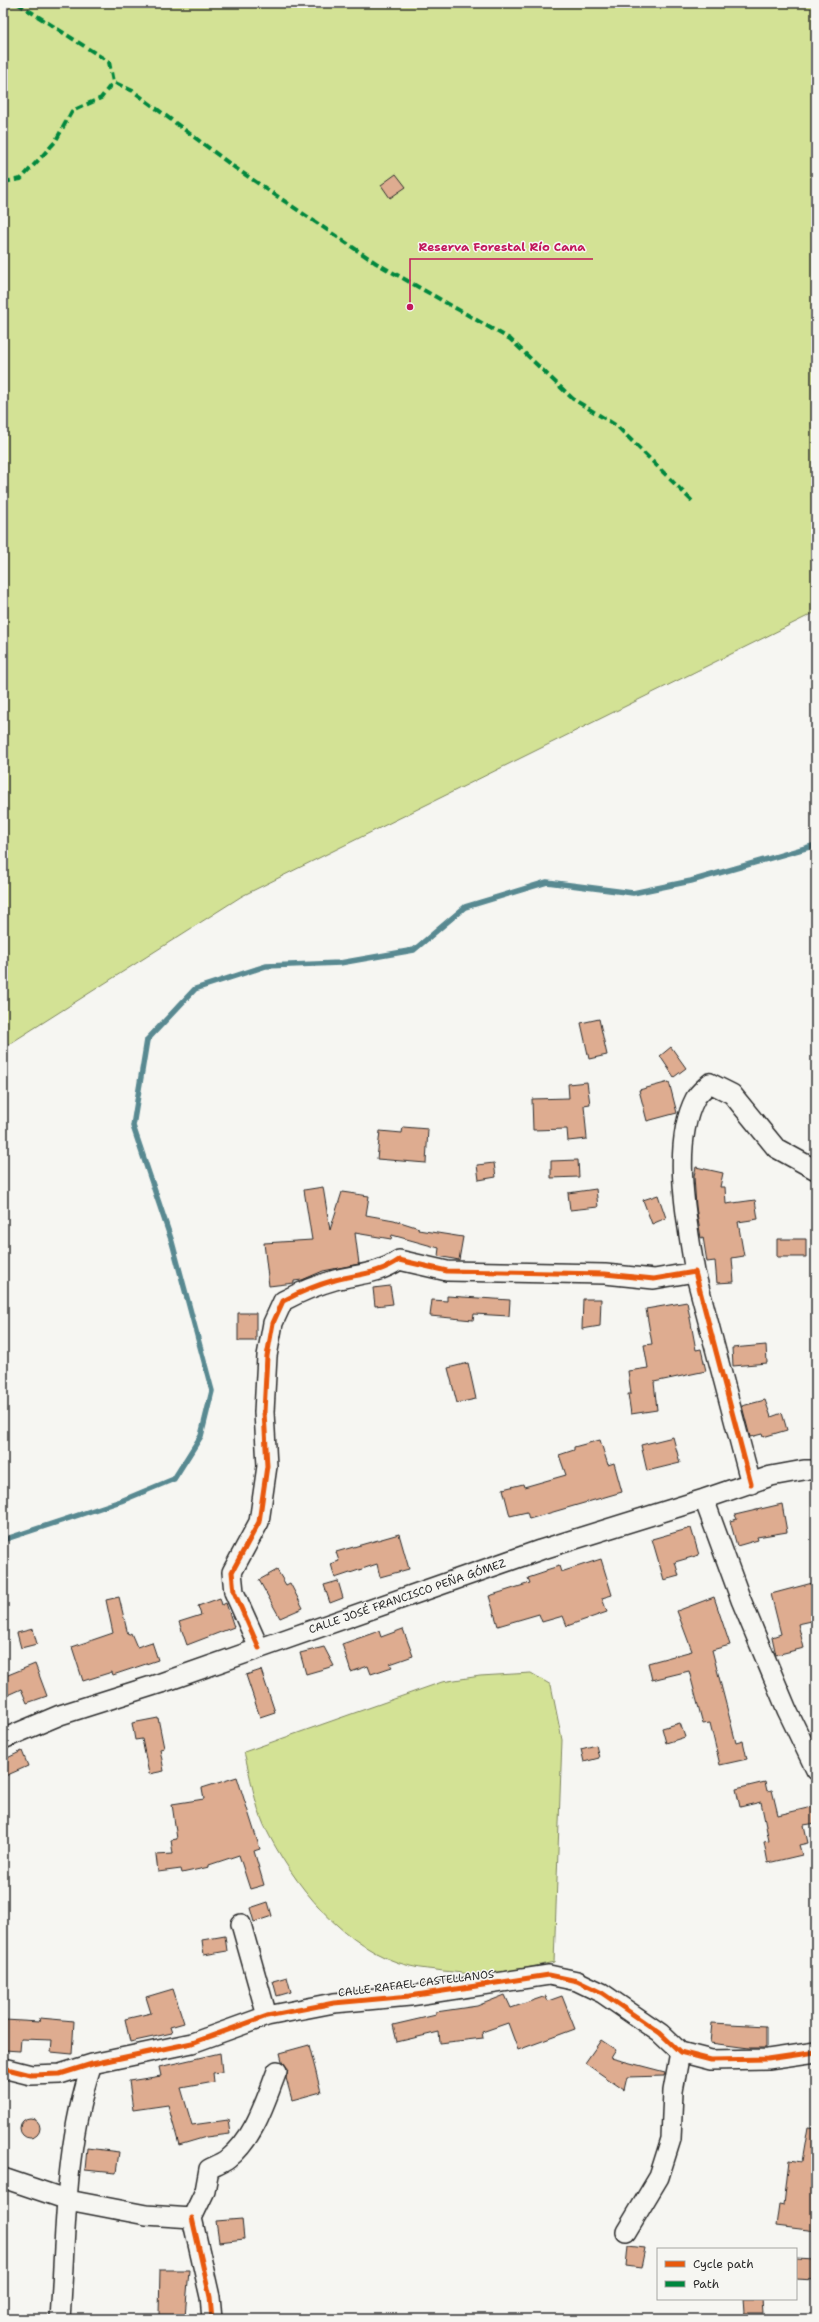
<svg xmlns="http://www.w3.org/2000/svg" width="819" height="2322" font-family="'Shantell Sans',sans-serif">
<rect width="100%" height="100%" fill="#f6f6f2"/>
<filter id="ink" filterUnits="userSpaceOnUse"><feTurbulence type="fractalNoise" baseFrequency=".025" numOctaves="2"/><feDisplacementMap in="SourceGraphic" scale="8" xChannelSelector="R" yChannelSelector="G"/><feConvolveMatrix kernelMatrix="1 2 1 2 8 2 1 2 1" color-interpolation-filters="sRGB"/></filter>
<g filter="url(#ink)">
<path fill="#d3e295" stroke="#7f8660" d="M3 3H816V612L242 896 3 1048Z
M531 1673 551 1685 562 1740 554 1962C531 1967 509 1972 485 1974 472 1975 457 1972 443 1971 432 1969 421 1969 410 1966 345 1951 292 1883 264 1825 255 1805 250 1774 244 1752L442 1682 480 1676Z"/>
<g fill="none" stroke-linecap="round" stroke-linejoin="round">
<path stroke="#598991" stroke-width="5.5" d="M3 1540 121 1501 174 1479 201 1436 212 1391 172 1242 133 1126 147 1040 195 989 266 966 340 963 414 950 465 907 547 882 633 893 691 881 816 845"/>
</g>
<path fill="#deac90" stroke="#2b2b2b" d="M396 174 406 187 390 198 381 185Z
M599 1019 607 1055 589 1059 581 1023Z
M671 1047 686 1068 674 1077 660 1056Z
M587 1082 590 1104 584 1105 587 1139 568 1141 567 1129 533 1130 532 1099 569 1098 568 1084Z
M669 1082 677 1113 647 1121 639 1090Z
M403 1127 428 1129 426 1163 377 1159 380 1131 402 1133Z
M578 1160 579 1177 551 1178V1161Z
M494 1163 496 1177 479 1180 477 1165Z
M696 1167 723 1173 720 1187H725L726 1204 755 1200 758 1219 738 1222 744 1256 732 1258 734 1282 717 1283 715 1261 707 1262 703 1237 701 1238 696 1207 694 1176Z
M323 1187 330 1230 342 1192 369 1196 366 1215 394 1220 419 1228 418 1230 463 1237 459 1260 438 1256 439 1248 392 1235 391 1239 355 1233 359 1264 323 1271 302 1280 294 1281V1283L269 1286 264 1243 312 1240 304 1190Z
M596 1189 598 1207 570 1210 568 1193Z
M658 1195 666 1218 652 1224 643 1200Z
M777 1239H806V1257H777Z
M390 1286 393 1304 375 1306 373 1288Z
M447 1296 510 1300 509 1316 474 1314 473 1320 430 1316 432 1300 447 1301Z
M583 1299H601L600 1326 582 1329Z
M687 1302 696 1350 701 1349 706 1371 654 1382 657 1410 631 1414 628 1394H631L628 1371 648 1368 644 1345 652 1344 646 1309Z
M238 1313H256V1341H238Z
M766 1345 767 1363 733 1366 732 1348Z
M468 1363 476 1399 457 1403 448 1368Z
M765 1400 771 1417 782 1413 787 1430 763 1437 762 1434 750 1437 742 1406Z
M673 1437 680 1463 647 1471 641 1445Z
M600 1440 608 1465 614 1463 622 1492 529 1519 527 1512 510 1516 503 1489 523 1484 524 1487 566 1475 559 1455 574 1450V1447Z
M782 1504 787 1532 757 1537 758 1540 737 1546 730 1521 737 1519 735 1515Z
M691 1528 699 1555 675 1562 679 1576 664 1580 652 1539Z
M399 1534 409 1569 380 1577 377 1564 335 1578 331 1564 339 1561 336 1552Z
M601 1559 612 1595 602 1598 607 1612 567 1626 563 1616 542 1622 539 1614 498 1626 489 1596 530 1583 528 1578 546 1572V1570L559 1566 561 1572Z
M277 1570 286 1585 290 1583 303 1608 280 1618 259 1580Z
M338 1581 343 1598 330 1603 324 1585Z
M816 1582V1620L798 1624 804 1648 776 1655 772 1637 781 1634 771 1594Z
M119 1597 128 1635 131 1633 137 1647 152 1642 158 1660 113 1675 112 1672 83 1681 72 1647 113 1633 106 1600Z
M714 1597 730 1645 712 1650 736 1743 743 1741 747 1759 720 1765 710 1723 703 1724 689 1671 652 1680 648 1663 692 1651 677 1611Z
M220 1598 222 1605 226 1603 234 1627 187 1645 179 1622 201 1615 198 1606Z
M33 1629 37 1644 21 1648 17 1633Z
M403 1629 413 1656 390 1664 392 1667 371 1674 368 1666 351 1672 342 1644 379 1631 381 1637Z
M324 1647 334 1666 306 1674 300 1653Z
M35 1664 47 1696 27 1703 21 1689 3 1697V1677Z
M261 1670 275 1712 260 1717 246 1675Z
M158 1718 164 1748 160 1749 164 1771 149 1774 142 1739 135 1740 132 1723Z
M680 1723 685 1737 666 1743 662 1728Z
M596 1745 599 1758 584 1762 581 1749Z
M22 1751 28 1766 3 1777V1760Z
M237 1777 260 1849 254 1851 264 1885 250 1889 239 1855 209 1865V1867L182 1873 181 1869 158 1872 156 1855 173 1854 171 1840 177 1839 172 1804 204 1799 202 1788Z
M765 1782 767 1791 772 1790 778 1815 816 1806V1823L804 1825 808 1843 799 1845 802 1855 768 1863 764 1842 769 1841 761 1802 740 1807 736 1789Z
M268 1902 272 1916 254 1922 250 1908Z
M225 1936 227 1951 204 1955 202 1940Z
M287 1977 291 1992 277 1996 273 1981Z
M173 1989 184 2023 170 2027 172 2033 130 2042 125 2019 151 2013 146 1997Z
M505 1995 511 2008 546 1996 548 2001 562 1996 575 2029 518 2050 508 2023 482 2032 483 2038 440 2043 439 2032 397 2042 393 2025 436 2015V2012L477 2006Z
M40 2018 74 2021 72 2054 51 2052 52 2040 21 2039 20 2051 4 2050 5 2020 39 2022Z
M712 2023 766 2026V2048H749L710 2043Z
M601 2040 616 2050 611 2058 665 2072 664 2076 627 2077 624 2090 585 2063Z
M309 2045 321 2092 292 2100 286 2078 288 2069 282 2061 280 2053Z
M220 2053 222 2072 213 2073 214 2082 181 2088 192 2125 228 2120 230 2134 206 2137 179 2145 168 2105 133 2110 129 2081 161 2076 159 2067Z
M20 2128a10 10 0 1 1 20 0a10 10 0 1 1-20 0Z
M808 2127 816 2128V2231L776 2226 779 2204 784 2205 789 2160 802 2162Z
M87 2148 119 2152 116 2173 85 2170Z
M242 2219 244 2239 219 2242 216 2221Z
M628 2246 645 2248 641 2268 626 2266Z
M796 2259 816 2260V2280L796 2279Z
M160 2270H189L185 2316 159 2315Z
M743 2299H762L763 2313H744Z"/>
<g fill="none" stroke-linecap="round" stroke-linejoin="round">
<defs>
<path id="minor" d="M695 1272C687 1223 671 1145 695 1099 698 1093 705 1088 710 1083L732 1094 776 1148 816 1170
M704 1499 741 1600 787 1710 816 1770
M259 1648 234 1592 232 1572 259 1522 267 1466 264 1412 267 1356 273 1323 283 1301C300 1292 317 1285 335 1280 358 1274 379 1274 399 1260L447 1271 605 1274 654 1279 695 1272 751 1484
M3 1739 60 1715 161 1683 540 1550 704 1499 771 1476 804 1470H816
M241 1924 267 2016
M3 2068 31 2075 60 2074 92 2064 192 2043 267 2016 334 2003 410 1996 549 1975 577 1981 602 1993 660 2033 680 2052 711 2060 768 2059 816 2052
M3 2178 68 2200 146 2215 192 2218 205 2191 209 2169C215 2166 223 2163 228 2159 255 2137 265 2102 277 2071
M192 2218 210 2297 212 2319
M626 2232 659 2177 671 2139 673 2091 680 2052
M60 2319C66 2234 64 2145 92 2064"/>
</defs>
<use href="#minor" stroke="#2b2b2b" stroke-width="22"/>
<use href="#minor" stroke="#f6f6f2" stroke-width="19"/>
<path stroke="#00873e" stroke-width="4" stroke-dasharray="8 4" stroke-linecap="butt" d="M17 3 109 62 113 82 133 91 234 167 376 263 510 339 573 399 617 426 692 501
M3 182 21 179 55 142 72 111 101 98 113 82"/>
<defs>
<path id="cycleway" d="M259 1648 234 1592 232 1572 259 1522 267 1466 264 1412 267 1356 273 1323 283 1301C300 1292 317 1285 335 1280 358 1274 379 1274 399 1260L447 1271 605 1274 654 1279 695 1272 751 1484
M3 2068 31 2075 60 2074 92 2064 192 2043 267 2016 334 2003 410 1996 549 1975 577 1981 602 1993 660 2033 680 2052 711 2060 768 2059 816 2052
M192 2218 210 2297 212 2319"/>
</defs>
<use href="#cycleway" stroke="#f6f6f2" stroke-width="8"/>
<use href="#cycleway" stroke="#e8590c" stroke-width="5"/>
</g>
</g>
<g text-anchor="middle" stroke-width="3" stroke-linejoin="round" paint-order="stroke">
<g font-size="11" fill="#2b2b2b" stroke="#f6f6f2">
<text transform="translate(407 1596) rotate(-19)" y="4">CALLE JOSÉ FRANCISCO PEÑA GÓMEZ</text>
<text transform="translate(416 1983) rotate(-7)" y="4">CALLE RAFAEL CASTELLANOS</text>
</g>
</g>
<path fill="none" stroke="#c2185b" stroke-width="1.5" d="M410 307L410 259H593"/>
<circle fill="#c2185b" stroke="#f6f6f2" stroke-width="1.5" cx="410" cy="307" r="4"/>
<g font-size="12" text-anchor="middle" font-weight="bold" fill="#c2185b" stroke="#f6f6f2" stroke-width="3" stroke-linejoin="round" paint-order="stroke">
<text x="502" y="251">Reserva Forestal Río Cana</text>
</g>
<rect width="819" height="2322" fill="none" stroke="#f6f6f2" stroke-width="16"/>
<rect x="8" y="8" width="803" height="2306" fill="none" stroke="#2b2b2b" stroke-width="1.5" filter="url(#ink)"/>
<rect x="657" y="2248" width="140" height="52" fill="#f6f6f2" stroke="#a5a5a2"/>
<rect x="665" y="2261" width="20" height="6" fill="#e8590c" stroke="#a5a5a2"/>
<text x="693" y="2268" font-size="12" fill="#2b2b2b">Cycle path</text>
<rect x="665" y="2281" width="20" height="6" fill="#00873e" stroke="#a5a5a2"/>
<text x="693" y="2288" font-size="12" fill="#2b2b2b">Path</text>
</svg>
